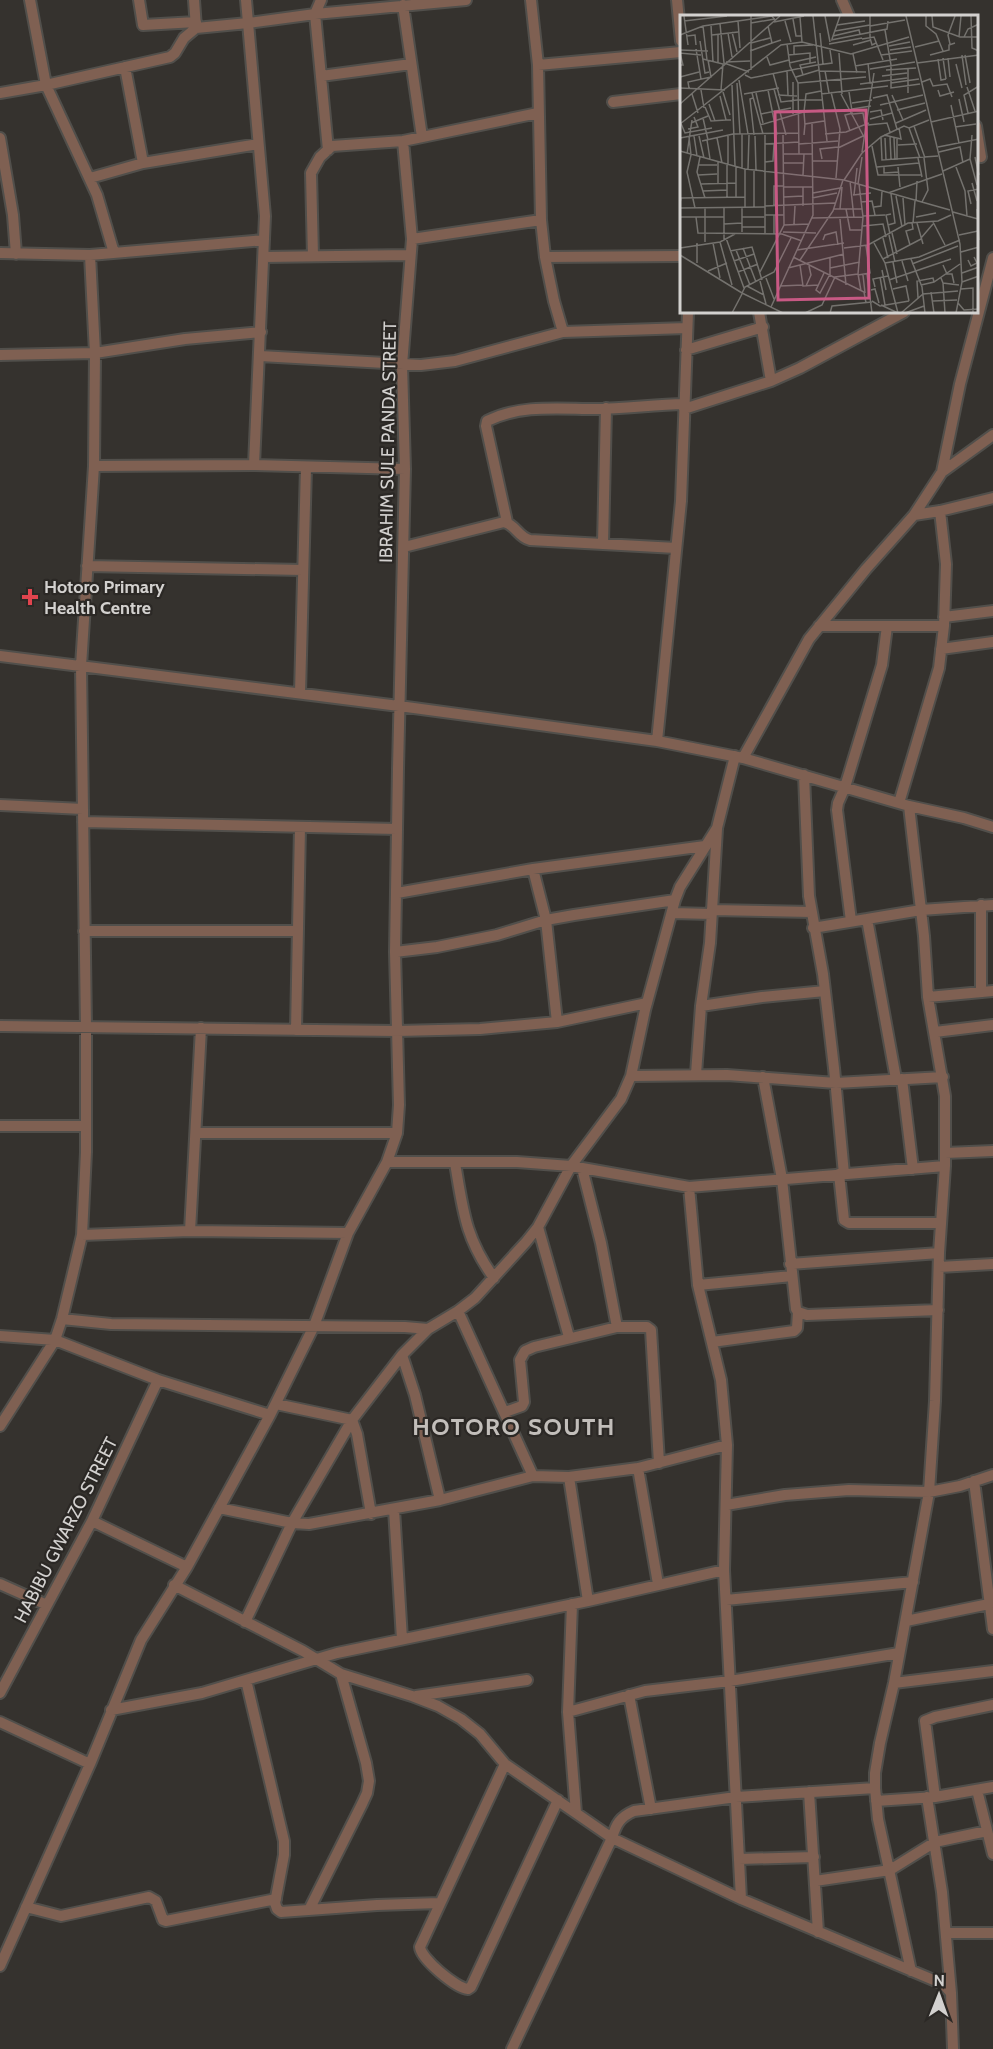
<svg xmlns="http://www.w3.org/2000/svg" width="993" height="2049" font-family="Cabin,sans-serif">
<rect width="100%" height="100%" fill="#35322e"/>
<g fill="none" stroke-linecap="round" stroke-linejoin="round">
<defs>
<path id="street" d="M30 0 46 85 97 195 114 253
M139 0 143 25 196 22
M194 0 196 28
M246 0 265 216 254 465
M531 0 538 65 541 220 545 257 554 301 563 332
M677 0 681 41
M842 0 849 16
M403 5 422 137
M538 65 681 52
M125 67 143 163
M321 76 411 64
M0 93 46 85 170 57 175 53 184 38 196 28 248 23 315 14 321 0
M613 102 681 94
M976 126 981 157
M0 138 13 215 16 254
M328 150 315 14 466 0
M90 178 143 163 258 144
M412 239 541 220
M0 253 90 255 264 240
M313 256 311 173 320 157 332 146 403 141 538 113
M264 257 410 255
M545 257 681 256
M759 312 771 381
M686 350 763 327
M0 355 95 353 185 339 261 332
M260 356 421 365 455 361 563 332 687 328
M684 409 771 381 800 368 904 312
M94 466 254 465 405 469
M942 472 960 384 993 258
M914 515 940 511 993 498
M507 522 486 426 487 421C521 404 560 409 596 409 626 408 655 405 684 404
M603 544 606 408
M404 547 504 522C515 524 518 537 530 540L676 548
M87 566 303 570
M944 617 993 611
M819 626H944
M941 649 993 642
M0 656 399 706 657 741 743 758 909 806 964 818 993 827
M300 693 306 467
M657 741 681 501 688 312
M743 758 809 639 866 569 914 515 942 472 993 435
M804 775 809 896 823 974 834 1068 844 1174
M899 803 939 668 944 626 946 564 940 511
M0 805 83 809
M909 806 924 936 928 997 945 1096V1166L939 1253 935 1401 929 1492 894 1683 880 1743 875 1773V1788L878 1819 911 1971
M83 822 397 829
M533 869 546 920 557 1022
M397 893 533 869 705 846
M981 905V992
M712 910 812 912
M672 913 712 914
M867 919 896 1079
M851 921 837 810 838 803 845 787 882 665 887 626
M813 928 921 910 993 905
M84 931H298
M395 952 437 947 497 935 546 920 574 915 675 900
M928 997 993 991
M701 1006 762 997 825 991
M0 1026 397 1031 480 1029 557 1022 647 1003
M296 1030 300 827
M935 1032 993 1025
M696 1074 701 1006 710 943 717 829
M631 1076 727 1075 836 1083 943 1077
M763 1077 782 1179 796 1309 798 1312 807 1315 938 1310
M902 1079 913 1169
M0 1126H86
M196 1133H397
M945 1153 993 1151
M387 1162H517L571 1166 689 1187 945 1166
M455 1163C463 1210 465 1238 494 1278
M582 1168 601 1243 617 1327
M839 1174 844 1220 849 1223H941
M689 1187 698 1285 721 1380 727 1445 724 1570 741 1899
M538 1227 569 1337
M190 1231 201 1028
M82 1235 190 1231 348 1233
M790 1264 939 1253
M939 1267 993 1264
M698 1285 792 1276
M458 1311 533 1476
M62 1319 111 1324 405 1327 428 1329
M0 1336 55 1340 158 1380 270 1415
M712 1342 794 1331 797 1328 798 1312
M402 1355 415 1395 440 1500
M276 1404 352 1420 357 1434 371 1514
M505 1412 522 1406 524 1402 520 1360 525 1351 534 1347 617 1327H647L651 1330 659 1463
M0 1426 55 1340 62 1319 82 1235 86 1152V1028L81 666 94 466 95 353 90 255
M638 1468 658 1584
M569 1477 588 1601
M974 1481 993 1629
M726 1505 785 1495 849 1490 929 1492 960 1486 993 1475
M219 1508 292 1523 309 1524 440 1500 533 1476 569 1477 638 1468 727 1445
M394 1509 402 1639
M92 1521 187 1567
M0 1584 47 1605
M174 1585 303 1651 341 1674 412 1696 438 1706 461 1719 480 1734 505 1764 612 1838 741 1899 943 1984 951 1993 953 2049
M726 1600 913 1582
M572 1604 568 1712 576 1813
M906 1621 989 1604
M245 1622 292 1523 352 1420 402 1355 428 1329 458 1311 475 1298 526 1242 538 1227 571 1166 621 1099 631 1076 645 1010 675 900 680 887 717 828 735 756
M246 1680 284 1841V1855L275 1903 277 1909 281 1912 377 1905 440 1903
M894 1683 993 1671
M0 1693 92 1521 158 1380
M629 1695 651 1809
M416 1696 527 1680
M111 1710 202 1693 337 1653 588 1601 724 1570
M568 1712 645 1691 730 1681 899 1653
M0 1722 90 1764
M505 1764 420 1947C421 1959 456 1988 468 1989L471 1987 558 1800
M977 1790 993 1854
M809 1792 818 1932
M927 1797 942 1892 951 1993
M935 1797 925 1721 935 1717 993 1705
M876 1801 935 1797 993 1787
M739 1859 814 1857
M815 1881 890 1870 935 1842 987 1831
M26 1907 61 1916 149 1897 156 1901 163 1920 166 1921 276 1899
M309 1910 362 1804 367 1793 369 1781 366 1763 341 1674
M947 1933H993
M0 1966 90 1764 141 1640 187 1567 270 1415 314 1326 348 1233 387 1162 397 1133 399 1105 395 952 398 769 405 469 402 365 412 239 403 141
M512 2049 612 1838C616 1824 620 1817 634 1811L736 1797 875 1788"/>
</defs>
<use href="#street" stroke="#514f4b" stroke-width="14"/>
<use href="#street" stroke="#7f6052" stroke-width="10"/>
</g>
<path fill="#e0444e" stroke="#2b2825" stroke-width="2" d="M27 588h6v6h6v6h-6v6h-6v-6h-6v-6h6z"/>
<g text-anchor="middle" stroke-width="4.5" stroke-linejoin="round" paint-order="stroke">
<g font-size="18" fill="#d3d1cf" stroke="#2b2825">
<text transform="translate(388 442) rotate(-89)" y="6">IBRAHIM SULE PANDA STREET</text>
<text transform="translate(66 1530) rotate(-63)" y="6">HABIBU GWARZO STREET</text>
</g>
<g font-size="18" font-weight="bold" fill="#d3d1cf" stroke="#2b2825" text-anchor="start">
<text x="44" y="593">Hotoro Primary<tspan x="44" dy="21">Health Centre</tspan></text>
</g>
<g font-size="24" font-weight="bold" letter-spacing="1.5" fill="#c2beba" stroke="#2b2825">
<text x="514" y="1435">HOTORO SOUTH</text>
</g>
</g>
<g transform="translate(680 15)">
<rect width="298" height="298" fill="#35322e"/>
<path fill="none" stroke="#74726e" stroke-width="1.5" d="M4 1 8 30M133 1 147 126M145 1 150 27M190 1V23L192 30 196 28M226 1 280 229 282 267 276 298M246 1V11L256 19 263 36M252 1 253 12 280 22H299M291 1 292 33 299 36M120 2 122 27M113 4 116 21H122M4 6 47 1M58 6 60 33M105 6 111 27M94 7 124 1M71 8 95 4M40 9 44 48 69 57M31 10 33 47M157 10 185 6M23 11 27 45M88 11 92 28 101 25M190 11 225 5M205 15 211 50M155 16 190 10M52 17 57 37M48 18 52 42M140 18 143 49M38 19V48M0 20 23 11 92 1 95 5M32 20 58 17M7 21 15 20 16 30M153 21 179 15 180 19M279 22 281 1M284 22 288 14 299 9M152 24 160 1M182 24 194 22 203 45M151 25 207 14 208 6M20 26 25 58 29 57M71 28 90 23M107 29 110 51 118 68 119 139M149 29 182 23M270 29 268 20 275 1M173 30 191 25M209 31 230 27M235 32 259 26M16 34 21 64M0 35 28 36M210 35 231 32M70 36 92 28M159 38 162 79M173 39 177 58M108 40 130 38V48M114 40V31L133 30M201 40 232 36M250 40 269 35V30L275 28M282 40 286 70M285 40 290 68M87 42 90 50 109 45M263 43 266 64M268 43 270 62M23 44 43 49 41 75M258 44 261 65 266 64M46 47 70 46M109 48 136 42M188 48 190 67M237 48 299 40M276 49 282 73M0 50H3L0 38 21 40M137 50 152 48 150 35M211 50V73L240 69M175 51 217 44M190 54 235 47M71 55V1M206 55 236 53M107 56 108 80M139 56 186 57M145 56 149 78M93 58 101 87 117 85M65 60 71 63 137 50M123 60 120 50 136 47M202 61 227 58M0 62 19 57M116 62 139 55M59 65 68 119M242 67 250 64 253 71 267 69 272 82M57 68 60 119M118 68 186 62M211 68 239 64M180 69 227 63M52 70 55 151M287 72 295 96M0 73 45 75M9 73 8 67 31 62 28 45M94 74 106 120M21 75 24 93M88 75 97 120M258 75 260 81 274 77M43 77 50 100M151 77 160 114 156 163M169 77 172 96M72 78 83 119M76 78 83 108M228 78V53M12 79 18 98M64 79 99 73M141 79 208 71M161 79 184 122M98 80 117 81M212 80 223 105M40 81 46 105H51M73 83 70 84 74 120M193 83 207 80 217 114M279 84 284 107M117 85H142M172 88 192 85M0 89 100 1M29 89 35 106M200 90 243 80M271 90 279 128M25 92 31 106 46 105M172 94 191 91M217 95 245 88M190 97 201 95 203 105M288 98 284 80 299 71M81 99 111 93M113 99V67M173 99 183 98 185 109M23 103 28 125M190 104 212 98M0 106 5 118 32 113M251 107 299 96M11 108 28 101M216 108 246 95M0 109 101 30 122 27 171 39 229 22M80 110 124 97 126 79 141 76M125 110 124 97 143 95M188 110 207 108 210 117M234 111 245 143M275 112 296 109M229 113 240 143M8 114 18 112 14 102M170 116 165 100 173 98M62 119V153M145 119 166 117 189 108M85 120V218M124 120 125 109 144 106M204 120 221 124 219 113M14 121 17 141M19 121 24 143M48 121V150M75 121 76 155M9 122 11 140 7 157 15 193M201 122 202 145 258 141M210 122 211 144M0 123 43 115M37 123 42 148M205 123 206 145M214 123 215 145M217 123V145M27 125 30 144M22 126 53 119 119 118M85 129 119 127M119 129 158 126M218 130 237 129M192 131 198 160H241M258 132 299 124M158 133 183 121M0 136 65 154 164 165 270 195M182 137 194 58M259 137 280 132 283 148M7 139 12 105M104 139H132M20 142 17 157 25 183M295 142 299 160M238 143 242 162M142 144 140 134 158 132M290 144 297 170M133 146H157M85 147 93 146 94 129M104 148H123M47 149V183M18 150H37M197 152 239 148M204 152V158L219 157M218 152 220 172M276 152 285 176 287 201M68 154 69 120M74 155V192M263 156 290 144 292 120M18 160 37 159M123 160 124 139M164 165 182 138 201 122 224 111 229 113 249 105M170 166 174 203M292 168 297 186M21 169 56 168M38 169V147M178 169 182 142M179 169 183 202 178 259 181 276M104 172H132M123 172V191M23 176 47 175M133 178 160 173M208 178 262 159M173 180 191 178M174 180 177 153M216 181 222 212M104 182 123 181M56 183V152M132 183 157 178M223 183 225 210M236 186 237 166M181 187 192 186 195 200M242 187 248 175 244 143M0 188 1 183 65 182M291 189 288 176 299 174M85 191 155 188M94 191V171H104M44 192V225M62 192V217M65 192V154M194 192 201 191 202 176M0 193 85 192M154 194H182M160 194 162 172M166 194 170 215H182M297 194 299 225M273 197 298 204M85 200H104M183 201 205 200M0 202H44M16 202 18 218 102 219 122 226M62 202H84M236 202 256 198M132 203 183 202M160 204 166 270M253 207 265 230M233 208 235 186M237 208 243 229M44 209 62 208M114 209 115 191M104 210 129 209M208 210 215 208 211 179M183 211 203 209 206 222M62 212H85M103 217 136 218M212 218 217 239M94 219V200M210 219 206 200 211 199M209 220 215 247M279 220 298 216M46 223 64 273M203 223 208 243M241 223 253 209M143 225 145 220 156 217 158 230M25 227V193M40 227 52 270M33 228 40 263M194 228 205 248 218 298M230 230 226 216 233 214 232 208M0 233 40 227 55 219M63 233 76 267M164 233 188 230 228 208 258 206 271 200M56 235 70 270M117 235 164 228M50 236 72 232 82 265M281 237 299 232M0 240 62 278 103 298M113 242 184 277 186 288M150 243V262M203 244 241 224M231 244 242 272 245 298M120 245 153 196 163 165M288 245 291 251 297 248 294 242M54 246 74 239M222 246 228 266M213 247 217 268M17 248V228M205 248 239 242 280 225M232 249 278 231M120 250 123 271 138 270M263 250 267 259H272L274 268M108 253 164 239M150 253 180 247M202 255 206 275M28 256 47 248M58 257 78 249M80 257 104 210 103 120M144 258 136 275 140 278 149 261M282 258 299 252M187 259 192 298M178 260 190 258 186 231M183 260 185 278M200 262 205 290M86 263 94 284M261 263 263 268 279 270M209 265 271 244M80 266 86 289M282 267 299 261M263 268 265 298M241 270 254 267 280 249M67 271 84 280M100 271 123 270M126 271 131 260 129 251M195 272 193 264 208 261M213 274 226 271 229 286M281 274 293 273V298M191 275 195 274 199 288M251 277 254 298M62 278 65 272 94 257 111 223M238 283 237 266 253 263 254 267M192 286 200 291 229 286M253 286 277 285M278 288 284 295 299 294M201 290 218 298M91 292 133 200 132 109M52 298 62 279M125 298 142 290 155 262 178 259M150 298 152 291 192 287M221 298 243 279 278 276M225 298 244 291"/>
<path fill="#c85984" fill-opacity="0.15" stroke="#c85984" stroke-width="3" d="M186 95 189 283 98 285 95 97Z"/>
<rect width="298" height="298" fill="none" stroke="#d3d1cf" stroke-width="3"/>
</g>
<g transform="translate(939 1995) rotate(1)" stroke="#2b2825" stroke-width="4.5" paint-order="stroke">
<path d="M0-4.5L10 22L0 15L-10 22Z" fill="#d3d1cf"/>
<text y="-9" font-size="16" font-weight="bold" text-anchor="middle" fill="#d3d1cf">N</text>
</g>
</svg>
